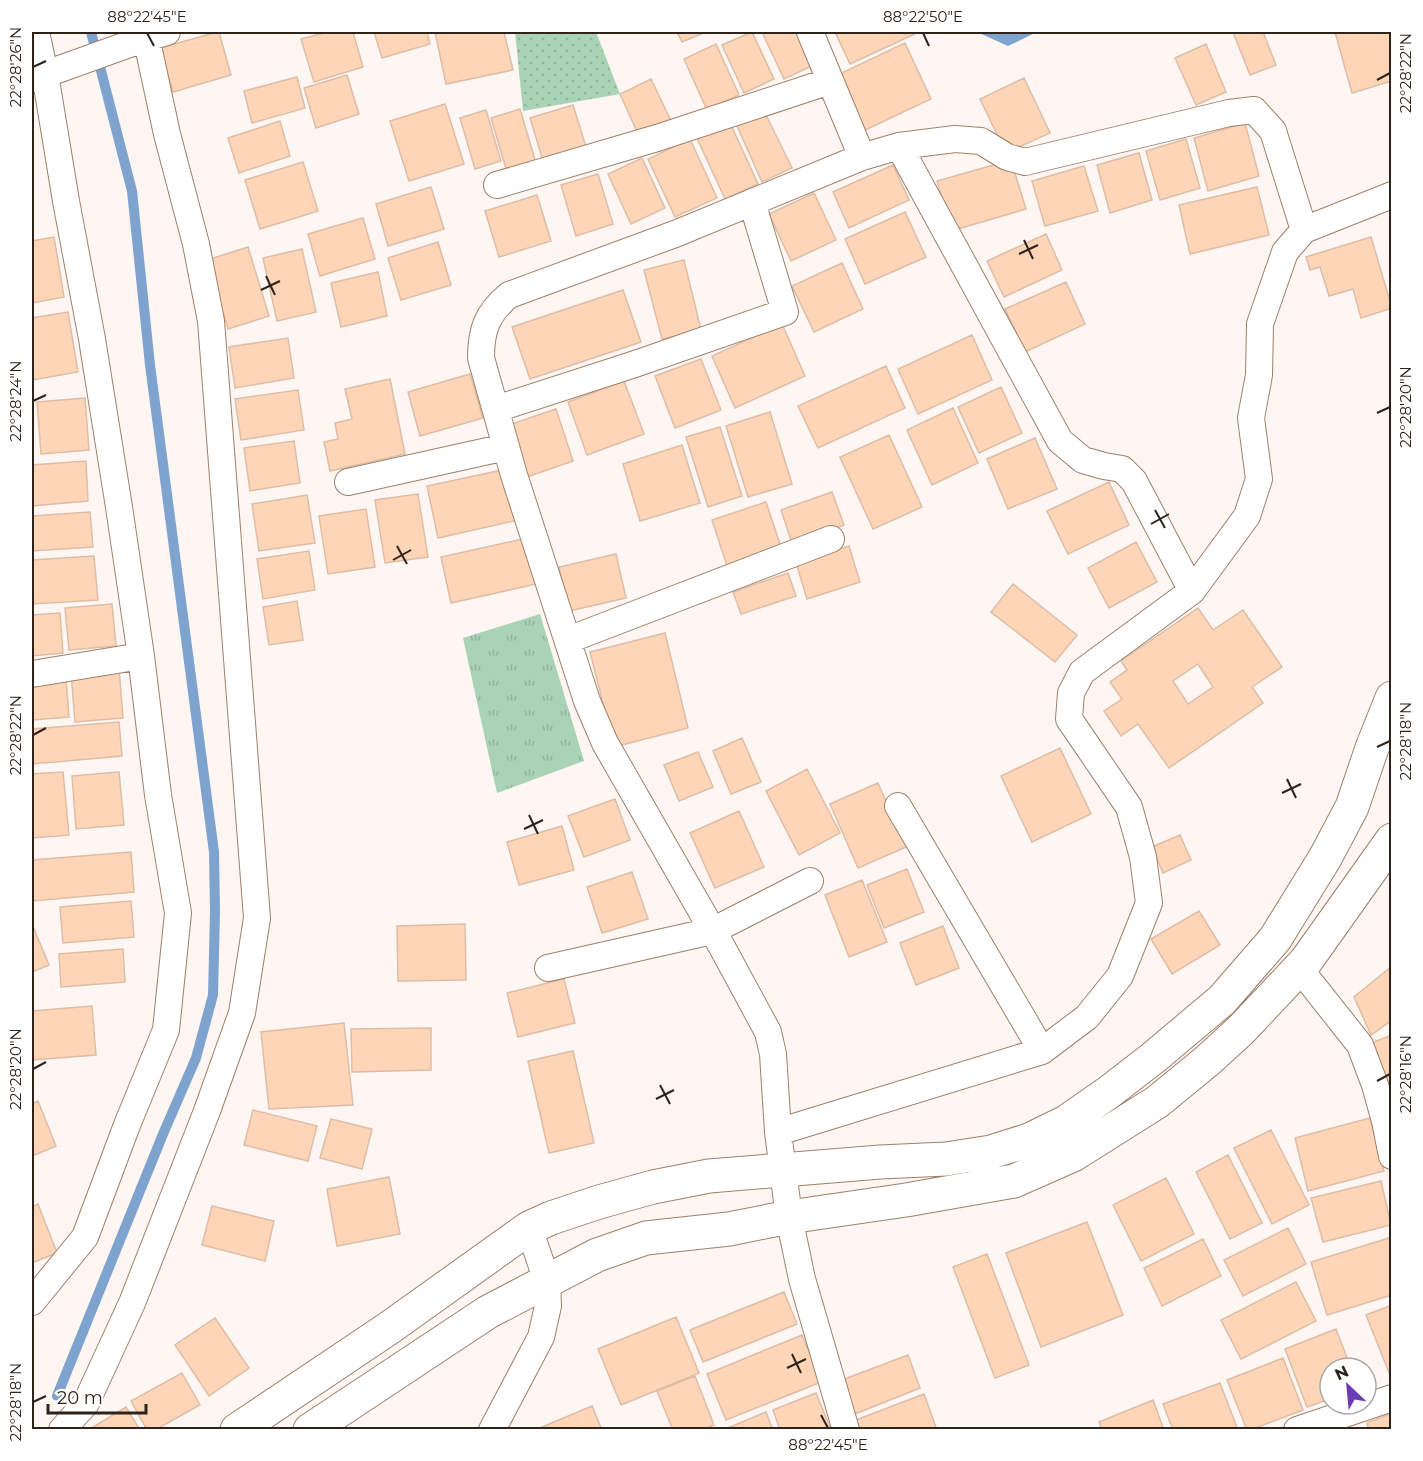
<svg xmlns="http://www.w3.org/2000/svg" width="1423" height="1461" font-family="Montserrat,sans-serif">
<defs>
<pattern id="grass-tufts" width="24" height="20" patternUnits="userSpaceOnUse" patternTransform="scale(1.5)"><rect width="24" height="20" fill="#aad2b4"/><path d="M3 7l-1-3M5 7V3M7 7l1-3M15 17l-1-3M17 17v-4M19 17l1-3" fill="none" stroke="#93b49a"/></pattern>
<pattern id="park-dots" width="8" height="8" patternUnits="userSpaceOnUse" patternTransform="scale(1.5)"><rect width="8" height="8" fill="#aad2b4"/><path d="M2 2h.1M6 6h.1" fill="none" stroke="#93b49a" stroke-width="1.8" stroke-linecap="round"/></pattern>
</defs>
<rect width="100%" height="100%" fill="#fdf6f2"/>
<path fill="url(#grass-tufts)" d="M540 614 584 761 497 793 463 638Z"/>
<path fill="url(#park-dots)" d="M515 32H596L620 94 523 111Z"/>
<path fill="#7ea3cf" d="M977 32H1037L1008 46Z"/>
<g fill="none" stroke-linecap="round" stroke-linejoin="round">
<path stroke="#7ea3cf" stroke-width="10" d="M57 1396 163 1134 196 1058 213 995 215 912 214 852 150 365 132 191 91 32"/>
</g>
<path fill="#ffd5b7" stroke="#ddbda7" stroke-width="1.5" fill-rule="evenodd" d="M217 32H219L231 75 173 92 160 48Z
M328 32H353L363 67 314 82 301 39Z
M374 32H427L430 44 382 58Z
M435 32H504L513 70 446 84Z
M677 32H706L682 42Z
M752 32 774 79 744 93 722 45Z
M762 32H799L814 65 784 79Z
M835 32H919L850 64Z
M1233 32H1263L1276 65 1250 75Z
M1335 32H1392V81L1352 93Z
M905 43 931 99 859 133 833 77Z
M716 44 739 95 707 110 684 59Z
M1206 44 1226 92 1196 105 1175 58Z
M347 75 359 114 316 128 304 88Z
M297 77 305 108 252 123 244 91Z
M1024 78 1050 133 1006 153 980 99Z
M651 79 672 123 640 138 620 94Z
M445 104 464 164 409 181 390 121Z
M573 105 587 150 544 164 530 118Z
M520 109 536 163 507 172 491 118Z
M486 110 501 161 475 169 460 118Z
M765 113 792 168 762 182 737 126Z
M280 121 290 156 239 173 228 138Z
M730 123 758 184 725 199 697 138Z
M1245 123 1259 176 1208 191 1194 138Z
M690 139 717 198 675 217 648 159Z
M1186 139 1200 188 1160 200 1146 151Z
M1139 153 1152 200 1110 213 1097 165Z
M642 158 665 208 631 224 608 174Z
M1011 160 1026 209 951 231 937 181Z
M303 162 318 211 260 229 245 180Z
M893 165 909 200 849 228 833 192Z
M1084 166 1098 211 1045 226 1032 181Z
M598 174 613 224 576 236 561 185Z
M431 187 444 229 388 246 376 204Z
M1257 187 1269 235 1190 254 1179 205Z
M814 193 836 240 791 261 769 214Z
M537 195 551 241 499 257 485 211Z
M905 212 926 257 865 284 845 239Z
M363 218 375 259 320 276 308 234Z
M1046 234 1062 270 1004 297 987 261Z
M54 237 64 297 32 303V241Z
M1371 237 1392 308 1361 318 1353 289 1329 296 1320 267 1310 270 1306 257Z
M438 242 451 285 401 300 388 258Z
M248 247 269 316 228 329 207 260Z
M302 249 316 312 277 321 263 258Z
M684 260 701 330 662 339 644 270Z
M842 263 863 309 814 332 792 286Z
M378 272 387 316 341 327 331 283Z
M1066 282 1085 324 1025 352 1005 309Z
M623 290 641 342 530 379 512 327Z
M68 312 78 372 32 380V318Z
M782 324 805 376 735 408 712 356Z
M972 335 992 380 918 414 898 369Z
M288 338 294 378 235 388 229 347Z
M701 359 721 410 675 428 655 376Z
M886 366 905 408 818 448 798 406Z
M470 374 483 418 420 436 408 392Z
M390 379 405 454 330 471 324 442 338 439 335 423 352 419 345 389Z
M624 381 644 434 587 455 568 402Z
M1001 387 1022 433 979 453 958 407Z
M298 390 304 430 241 440 235 399Z
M85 398 89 450 41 454 37 402Z
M953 408 978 463 932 485 907 430Z
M556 409 573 461 524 478 506 426Z
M770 412 792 484 748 497 726 426Z
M720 427 742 496 708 507 686 437Z
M889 435 922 507 873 529 840 457Z
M1035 438 1057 489 1008 509 987 459Z
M294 441 300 483 250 491 244 448Z
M682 445 700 503 640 521 623 464Z
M86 461 88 501 32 506V465Z
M507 469 518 520 438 538 427 486Z
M1109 482 1129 525 1068 554 1047 511Z
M832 492 844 525 792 543 781 510Z
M418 494 428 557 385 563 375 500Z
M307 495 315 543 259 551 252 504Z
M766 502 782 550 728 569 712 520Z
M366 509 375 567 328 574 319 516Z
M90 512 93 547 32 551V516Z
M532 537 541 583 451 603 441 557Z
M1136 542 1157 582 1109 608 1088 568Z
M849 546 860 582 807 599 796 563Z
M309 551 315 590 263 599 257 559Z
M616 554 626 598 569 611 559 567Z
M94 556 98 600 32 604V560Z
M788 573 796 596 741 614 733 592Z
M1013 584 1077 635 1055 662 991 612Z
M297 601 303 640 269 645 263 607Z
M112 604 116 646 69 650 65 608Z
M1198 608 1213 630 1243 610 1282 667 1252 687 1263 703 1169 768 1138 724 1121 736 1104 711 1122 699 1110 682 1127 670 1121 661ZM1198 664 1213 687 1188 704 1173 681Z
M60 613 63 653 32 656V615Z
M665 633 688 728 614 747 590 652Z
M119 668 123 718 75 722 71 672Z
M66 678 69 717 32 720V681Z
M119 722 122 756 32 764V729Z
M742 738 761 782 731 794 713 751Z
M1060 748 1091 814 1032 842 1001 776Z
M698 752 713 787 679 801 664 765Z
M807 769 840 833 799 855 766 791Z
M63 772 69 835 32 838V774Z
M119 772 124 825 76 829 72 776Z
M878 783 906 847 858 868 830 804Z
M615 799 630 840 584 857 568 816Z
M739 811 764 867 715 888 690 833Z
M562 826 574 870 519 885 507 842Z
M1180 835 1191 860 1163 873 1152 847Z
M131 852 134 892 32 901V860Z
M907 869 924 912 884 928 867 885Z
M632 872 648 919 602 933 587 887Z
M862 880 887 942 849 957 825 895Z
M131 901 134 937 63 943 60 907Z
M1199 911 1220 945 1172 974 1151 939Z
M32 924 49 965 32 972Z
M465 924 466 980 398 981 397 926Z
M943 926 959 968 916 985 900 943Z
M123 949 125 982 61 987 59 954Z
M1392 966V1020L1371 1035 1354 997Z
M564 979 575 1023 518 1037 507 993Z
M92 1006 96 1055 32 1060V1011Z
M344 1023 353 1105 269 1109 261 1032Z
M431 1028V1070L352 1072 351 1029Z
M1392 1035V1094L1371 1043Z
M573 1051 594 1143 549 1153 528 1061Z
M38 1101 56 1146 32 1156V1104Z
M253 1110 317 1126 308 1161 244 1145Z
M1370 1118 1384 1171 1308 1191 1295 1138Z
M331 1119 372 1129 362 1169 320 1158Z
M1271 1130 1309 1205 1272 1224 1234 1148Z
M1228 1155 1262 1223 1230 1239 1196 1172Z
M389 1177 400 1234 337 1246 327 1189Z
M1166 1178 1194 1234 1141 1261 1113 1205Z
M1381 1181 1391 1225 1323 1242 1311 1198Z
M38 1204 57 1253 32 1263V1207Z
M212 1206 274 1221 265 1261 202 1245Z
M1087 1222 1123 1315 1041 1347 1006 1253Z
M1288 1228 1306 1264 1243 1296 1224 1260Z
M1389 1238 1392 1247V1295L1327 1315 1311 1262Z
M1203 1239 1221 1276 1162 1306 1144 1268Z
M987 1254 1029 1365 995 1378 953 1267Z
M1296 1282 1316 1321 1241 1359 1221 1320Z
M784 1292 797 1324 703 1362 690 1330Z
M1392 1305V1380L1366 1315Z
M676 1317 699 1373 621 1405 598 1349Z
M215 1318 249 1368 209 1396 175 1345Z
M1336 1329 1351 1368H1330V1399L1307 1407 1285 1349Z
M802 1335 821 1382 726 1420 707 1374Z
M908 1355 920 1388 855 1414 842 1380Z
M1283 1358 1303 1410 1250 1430H1247L1227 1380Z
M182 1373 200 1405 155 1430H147L131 1401Z
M695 1376 714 1425 703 1430H673L657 1391Z
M1220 1383 1238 1430H1173L1163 1404Z
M816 1393 831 1430H780L773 1410Z
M924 1394 937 1430H859L856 1420Z
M1153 1400 1164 1430H1102L1099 1422Z
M592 1406 602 1430H535Z
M126 1407 140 1430H88Z
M766 1412 773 1430H723Z
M1392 1413V1430H1369L1367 1423Z"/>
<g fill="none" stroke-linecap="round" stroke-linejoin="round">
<defs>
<path id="minor" d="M810 32 862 157 899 146 955 139 981 141 1007 157 1025 162 1229 113 1254 110 1273 131 1304 230 1392 195
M32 79 146 38 167 32
M899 146 1060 441 1083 460 1104 466 1122 469 1134 481 1192 591
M497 185 657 138 830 81
M496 409 635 364 785 312 752 202
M348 482 506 447
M568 640 831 539
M32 674 141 656
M898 806 1042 1051
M548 968 712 931 810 881
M1299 968 1360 1045 1375 1085 1385 1121 1392 1156
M778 1132 1042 1051 1087 1017 1120 976 1149 903 1143 857 1129 807 1069 719 1071 693 1082 672 1192 591 1247 516 1259 479 1251 418 1259 375 1260 324 1285 252 1304 230
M32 1302 85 1237 127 1125 166 1030 178 913 158 795 141 656 119 507 92 339 66 201 45 74 36 32
M62 1430 86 1403 132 1303 207 1111 242 1013 257 918 211 321 196 244 167 134 145 32
M492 1430 541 1337 548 1306 547 1281 529 1228
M846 1430 802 1279 789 1217 778 1132 773 1054 768 1032 722 947 605 743 587 701 514 475 481 358C481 330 487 313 509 295L675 234 862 157
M1297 1430 1392 1398"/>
<path id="secondary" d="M237 1430 389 1328 529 1228 551 1218 599 1202 653 1187 709 1176 880 1162 946 1159 991 1152 1029 1140 1066 1122 1109 1092 1153 1058 1222 1000 1275 939 1325 858 1352 807 1372 748 1392 698
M310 1430 488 1312 597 1255 646 1238 729 1229 789 1217 906 1200 1014 1181 1073 1155 1157 1102 1207 1061 1241 1030 1306 961 1392 840"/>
</defs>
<use href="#minor" stroke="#9d806b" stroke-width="28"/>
<use href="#secondary" stroke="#9d806b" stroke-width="35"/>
<use href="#minor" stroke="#fff" stroke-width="26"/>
<use href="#secondary" stroke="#fff" stroke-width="33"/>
</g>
<path fill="none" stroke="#2e231a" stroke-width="2" d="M147 33 154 46M923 33 929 46M33 67 46 61M1377 80 1390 73M1024 240 1033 259M1019 254 1038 245M266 276 275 295M261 290 280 281M33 401 46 395M1377 413 1390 407M1155 510 1165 528M1151 524 1169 514M397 546 407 564M393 560 411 550M33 735 46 728M1377 747 1390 741M1287 779 1296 798M1282 793 1301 784M529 815 538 834M524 829 543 820M33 1069 46 1062M1377 1081 1390 1074M660 1085 670 1104M656 1099 674 1090M792 1354 801 1373M787 1368 806 1359M33 1402 46 1396M821 1415 828 1428"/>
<rect width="1423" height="1461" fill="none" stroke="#ffffff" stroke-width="66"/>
<g transform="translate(1348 1386) rotate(334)"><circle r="28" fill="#ffffff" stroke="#aba7a3" stroke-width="1.5"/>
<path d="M0-4.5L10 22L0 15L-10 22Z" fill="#6c3bb3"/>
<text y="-9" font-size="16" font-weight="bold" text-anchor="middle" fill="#2e231a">N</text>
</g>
<path d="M48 1404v9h98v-9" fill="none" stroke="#2e231a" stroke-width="3"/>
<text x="57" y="1404" font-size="18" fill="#2e231a" stroke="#ffffff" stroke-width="4.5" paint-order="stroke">20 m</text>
<rect x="33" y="33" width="1357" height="1395" fill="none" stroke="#2e231a" stroke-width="2"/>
<g font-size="15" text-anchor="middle" fill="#2e231a">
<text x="147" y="22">88°22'45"E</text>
<text x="923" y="22">88°22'50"E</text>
<text transform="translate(16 67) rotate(-90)" y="5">22°28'26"N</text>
<text transform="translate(1406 73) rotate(-90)" y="5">22°28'22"N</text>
<text transform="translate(16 401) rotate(-90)" y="5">22°28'24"N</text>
<text transform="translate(1406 407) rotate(-90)" y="5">22°28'20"N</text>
<text transform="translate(16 735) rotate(-90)" y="5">22°28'22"N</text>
<text transform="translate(1406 741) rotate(-90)" y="5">22°28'18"N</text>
<text transform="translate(16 1069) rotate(-90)" y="5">22°28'20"N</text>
<text transform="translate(1406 1074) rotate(-90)" y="5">22°28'16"N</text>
<text transform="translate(16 1402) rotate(-90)" y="5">22°28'18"N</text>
<text x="828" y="1450">88°22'45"E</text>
</g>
</svg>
